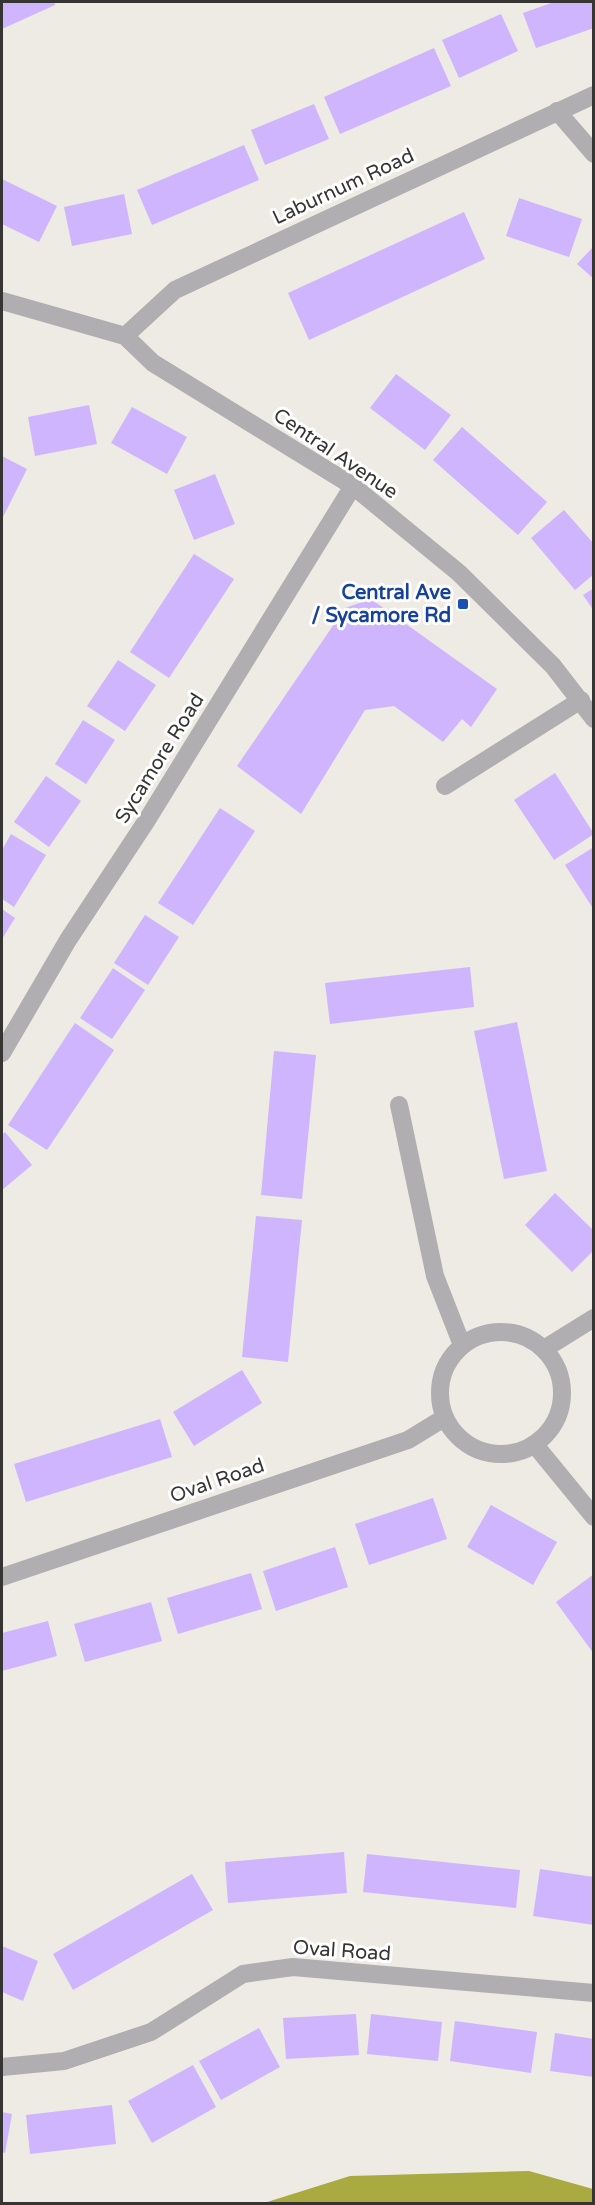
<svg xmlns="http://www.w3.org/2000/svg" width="595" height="2205" font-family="'Varela Round',sans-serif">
<rect width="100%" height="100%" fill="#eeeae4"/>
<path fill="#a9ab40" d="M529 2171 593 2189V2203H264L350 2176Z"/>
<path fill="#cfb5fd" d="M2 2H54L55 5 2 29Z
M554 2H594V28L536 48 523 13Z
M501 14 518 51 459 78 442 40Z
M434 48 451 86 340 134 324 97Z
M314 104 329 139 265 165 251 130Z
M244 145 259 180 152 225 137 190Z
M2 179 57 206 39 242 2 224Z
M124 194 132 234 72 246 64 207Z
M519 198 582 219 569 257 506 236Z
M464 212 485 259 309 340 288 293Z
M594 246V279L577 264Z
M396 374 451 415 425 450 370 408Z
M89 405 97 444 35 456 28 417Z
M132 407 187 437 167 474 111 443Z
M462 427 547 502 518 535 433 460Z
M2 456 27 469 2 519Z
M215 474 235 524 194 540 174 490Z
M564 510 594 544V574L575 590 531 538Z
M194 554 234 579 169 678 130 652Z
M594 588V611L583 595Z
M371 599 497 689 471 727 462 719 443 742 394 706 365 710 301 814 237 766 345 608Z
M118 660 156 685 125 731 87 706Z
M83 720 115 740 86 784 55 764Z
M555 773 594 834 554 860 514 800Z
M46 776 81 801 49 847 14 822Z
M220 808 255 831 193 925 158 903Z
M11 834 46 855 14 907 2 899V850Z
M594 847V910L565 865Z
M2 909 15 918 2 939Z
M145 915 179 937 148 985 114 963Z
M470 967 474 1007 330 1024 325 983Z
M113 968 145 990 112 1039 80 1018Z
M517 1022 547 1171 504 1179 474 1031Z
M75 1023 114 1050 47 1150 8 1125Z
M274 1051 316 1055 302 1199 261 1195Z
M5 1132 32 1165 2 1190V1135Z
M555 1193 594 1231V1250L572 1272 525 1225Z
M256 1216 302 1220 288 1362 242 1357Z
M242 1370 262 1403 194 1446 173 1412Z
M160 1419 172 1457 26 1502 14 1464Z
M433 1498 447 1539 369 1565 355 1524Z
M491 1505 557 1542 533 1585 467 1547Z
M335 1547 348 1587 276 1611 263 1571Z
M251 1573 262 1609 178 1634 167 1598Z
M594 1574V1654L556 1602Z
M151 1602 162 1641 85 1662 74 1624Z
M48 1621 57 1656 2 1671V1633Z
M344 1852 347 1893 228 1903 225 1862Z
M367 1854 520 1870 516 1908 363 1892Z
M540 1869 594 1877V1925L533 1916Z
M192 1874 213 1910 73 1990 53 1954Z
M2 1946 38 1961 23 2001 2 1992Z
M356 2014 359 2055 286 2059 283 2018Z
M371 2014 442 2022 438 2061 367 2054Z
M455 2021 537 2032 531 2073 450 2061Z
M259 2028 280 2067 221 2100 199 2061Z
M555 2033 594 2039V2077L550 2071Z
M193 2065 216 2107 152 2143 128 2101Z
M112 2105 116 2144 30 2154 26 2115Z
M2 2112 12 2114 5 2153 2 2152Z"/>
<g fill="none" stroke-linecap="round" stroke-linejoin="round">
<path stroke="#b0aeb0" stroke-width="18" d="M445 786 581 700"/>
<path stroke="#b0aeb0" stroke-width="18" d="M557 111 594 154
M2 301 125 336 153 363 353 486 459 573 553 666 594 719
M125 336 175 290 594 95
M2 1053 68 940 147 820 353 486
M399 1105 435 1276 462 1345
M440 1393a61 61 0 1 1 122 0a61 61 0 1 1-122 0Z
M544 1349 594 1318
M535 1445 594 1517
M2 1577 408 1440 444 1418
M2 2067 64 2061 151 2032 243 1974 293 1967 594 1993"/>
</g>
<rect fill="#1a4fb4" stroke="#fff" stroke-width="2" x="457" y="598" width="12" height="12" rx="3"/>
<g text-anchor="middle" stroke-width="6" stroke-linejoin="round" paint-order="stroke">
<g font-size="20" fill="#363533" stroke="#fff">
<text transform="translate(343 186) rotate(-25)" y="7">Laburnum Road</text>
<text transform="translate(336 453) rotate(34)" y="7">Central Avenue</text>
<text transform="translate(159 758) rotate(-58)" y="7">Sycamore Road</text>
<text transform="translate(217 1480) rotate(-19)" y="7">Oval Road</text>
<text transform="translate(342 1950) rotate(4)" y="7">Oval Road</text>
</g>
<g font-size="20" font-weight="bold" fill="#164399" stroke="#fff" text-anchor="end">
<text x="451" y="599">Central Ave<tspan x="451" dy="23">/ Sycamore Rd</tspan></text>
</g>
</g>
<rect width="595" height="2205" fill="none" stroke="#363533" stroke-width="6"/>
</svg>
